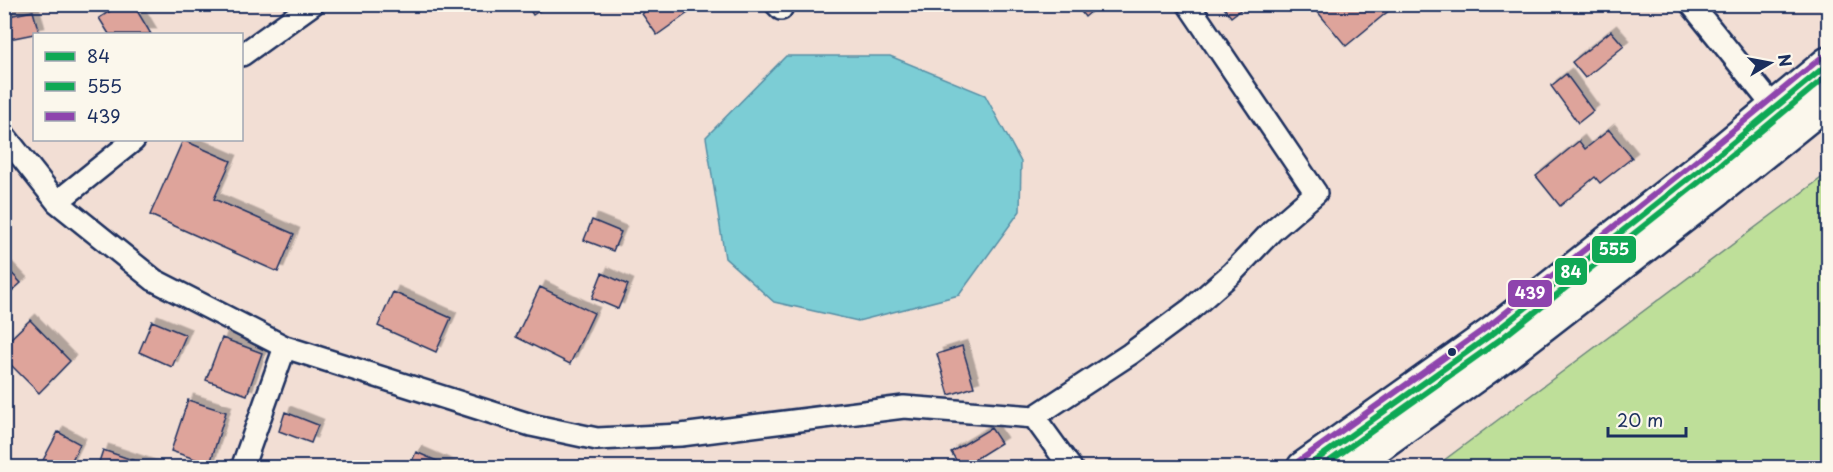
<svg xmlns="http://www.w3.org/2000/svg" width="1833" height="472" font-family="'Playpen Sans',sans-serif">
<defs>
<filter id="shadow"><feDropShadow dx="5.5" dy="-5.5" stdDeviation="0" flood-color="#0004"/></filter>
</defs>
<rect width="100%" height="100%" fill="#f2ded4"/>
<filter id="ink" filterUnits="userSpaceOnUse"><feTurbulence type="fractalNoise" baseFrequency=".0167" numOctaves="2"/><feDisplacementMap in="SourceGraphic" scale="12" xChannelSelector="R" yChannelSelector="G"/><feConvolveMatrix kernelMatrix="1 2 1 2 8 2 1 2 1" color-interpolation-filters="sRGB"/></filter>
<g filter="url(#ink)">
<path fill="#bedf99" stroke="#6c877c" stroke-width="1.5" d="M1828 173V467H1435Z"/>
<path fill="#7ccdd5" stroke="#558ea5" stroke-width="1.5" d="M786 56H890L985 95 1021 162 1020 211 959 295 858 321 774 302 725 258 706 137Z"/>
<path fill="#dea49b" stroke="#1b2f5e" stroke-width="1.5" filter="url(#shadow)" d="M121 4H133L151 34H109L99 18Z
M526 4H549L533 15Z
M654 4H688L692 10 657 35 642 14Z
M1075 4H1100L1085 17Z
M1221 4H1248L1231 17Z
M1311 4H1397L1346 46Z
M33 11 39 33 4 40V17Z
M1611 31 1624 46 1585 78 1572 62Z
M1566 74 1593 111 1578 123 1551 86Z
M1609 130 1632 158 1600 183 1595 177 1560 206 1536 176 1579 141 1585 149Z
M183 140 231 161 214 199 294 234 278 272 150 215Z
M592 220 621 232 613 251 584 240Z
M4 265 21 283 4 298Z
M602 273 628 285 618 309 592 298Z
M540 287 594 313 570 364 516 337Z
M393 292 451 318 436 352 378 326Z
M30 320 70 361 39 393 4 358V345Z
M152 321 186 335 172 367 139 352Z
M222 338 262 353 247 395 206 380Z
M962 346 974 387 949 395 937 354Z
M188 400 226 412 210 464 171 451Z
M285 412 318 425 311 443 279 431Z
M991 428 1001 443 961 468 951 452Z
M58 432 80 444 68 468H47L41 464Z
M103 450 156 468H97Z
M416 452 453 468H409Z"/>
<g fill="none" stroke-linecap="round" stroke-linejoin="round">
<defs>
<path id="minor" d="M776 4 781 9
M1691 4 1781 116
M242 55 313 4
M4 135 57 202 154 280 285 347 531 425 597 439 681 435 904 407 1034 417 1130 354 1191 309 1232 273 1272 231 1316 193 1188 4
M57 202 134 140
M1034 417 1071 468
M242 468 285 347"/>
<path id="primary" d="M1304 468 1495 332 1702 168 1828 64
M1346 468 1507 352 1716 190 1828 100"/>
</defs>
<use href="#minor" stroke="#1b2f5e" stroke-width="26"/>
<use href="#primary" stroke="#1b2f5e" stroke-width="38"/>
<use href="#minor" stroke="#fbf7ec" stroke-width="21"/>
<use href="#primary" stroke="#fbf7ec" stroke-width="33"/>
<defs>
<path id="bus-1" d="M1305 468 1495 332 1702 168 1828 64"/>
<path id="bus-2" d="M1320 468 1501 339 1708 175 1828 75"/>
<path id="bus-3" d="M1299 461 1490 325 1696 161 1822 57"/>
</defs>
<use href="#bus-1" stroke="#fbf7ec" stroke-width="10"/>
<use href="#bus-2" stroke="#fbf7ec" stroke-width="10"/>
<use href="#bus-3" stroke="#fbf7ec" stroke-width="10"/>
<use href="#bus-1" stroke="#10a855" stroke-width="6"/>
<use href="#bus-2" stroke="#10a855" stroke-width="6"/>
<use href="#bus-3" stroke="#8e44ad" stroke-width="6"/>
</g>
</g>
<circle fill="#1b2f5e" stroke="#fbf7ec" stroke-width="2" cx="1452" cy="352" r="5"/>
<g stroke="#fbf7ec" stroke-width="2">
<rect x="1591" y="235" width="46" height="29" rx="6" fill="#10a855"/>
<rect x="1554" y="257" width="34" height="29" rx="6" fill="#10a855"/>
<rect x="1507" y="279" width="46" height="29" rx="6" fill="#8e44ad"/>
</g>
<g font-size="16" text-anchor="middle" font-weight="bold" fill="#fff">
<text x="1614" y="255">555</text>
<text x="1571" y="278">84</text>
<text x="1530" y="299">439</text>
</g>
<rect width="1833" height="472" fill="none" stroke="#fbf7ec" stroke-width="24"/>
<rect x="12" y="12" width="1809" height="448" fill="none" stroke="#1b2f5e" stroke-width="2" filter="url(#ink)"/>
<rect x="33" y="33" width="210" height="108" fill="#fbf7ec" stroke="#a1a7b3" stroke-width="1.5"/>
<rect x="45" y="52" width="30" height="9" fill="#10a855" stroke="#a1a7b3" stroke-width="1.5"/>
<text x="87" y="63" font-size="18" fill="#1b2f5e">84</text>
<rect x="45" y="82" width="30" height="9" fill="#10a855" stroke="#a1a7b3" stroke-width="1.5"/>
<text x="87" y="93" font-size="18" fill="#1b2f5e">555</text>
<rect x="45" y="112" width="30" height="9" fill="#8e44ad" stroke="#a1a7b3" stroke-width="1.5"/>
<text x="87" y="123" font-size="18" fill="#1b2f5e">439</text>
<g transform="translate(1770 63) rotate(80)" stroke="#fbf7ec" stroke-width="4.5" paint-order="stroke">
<path d="M0-4.5L10 22L0 15L-10 22Z" fill="#1b2f5e"/>
<text y="-9" font-size="16" font-weight="bold" text-anchor="middle" fill="#1b2f5e">N</text>
</g>
<path d="M1608 427v9h78v-9" fill="none" stroke="#1b2f5e" stroke-width="3"/>
<text x="1617" y="427" font-size="18" fill="#1b2f5e" stroke="#fbf7ec" stroke-width="4.5" paint-order="stroke">20 m</text>
</svg>
